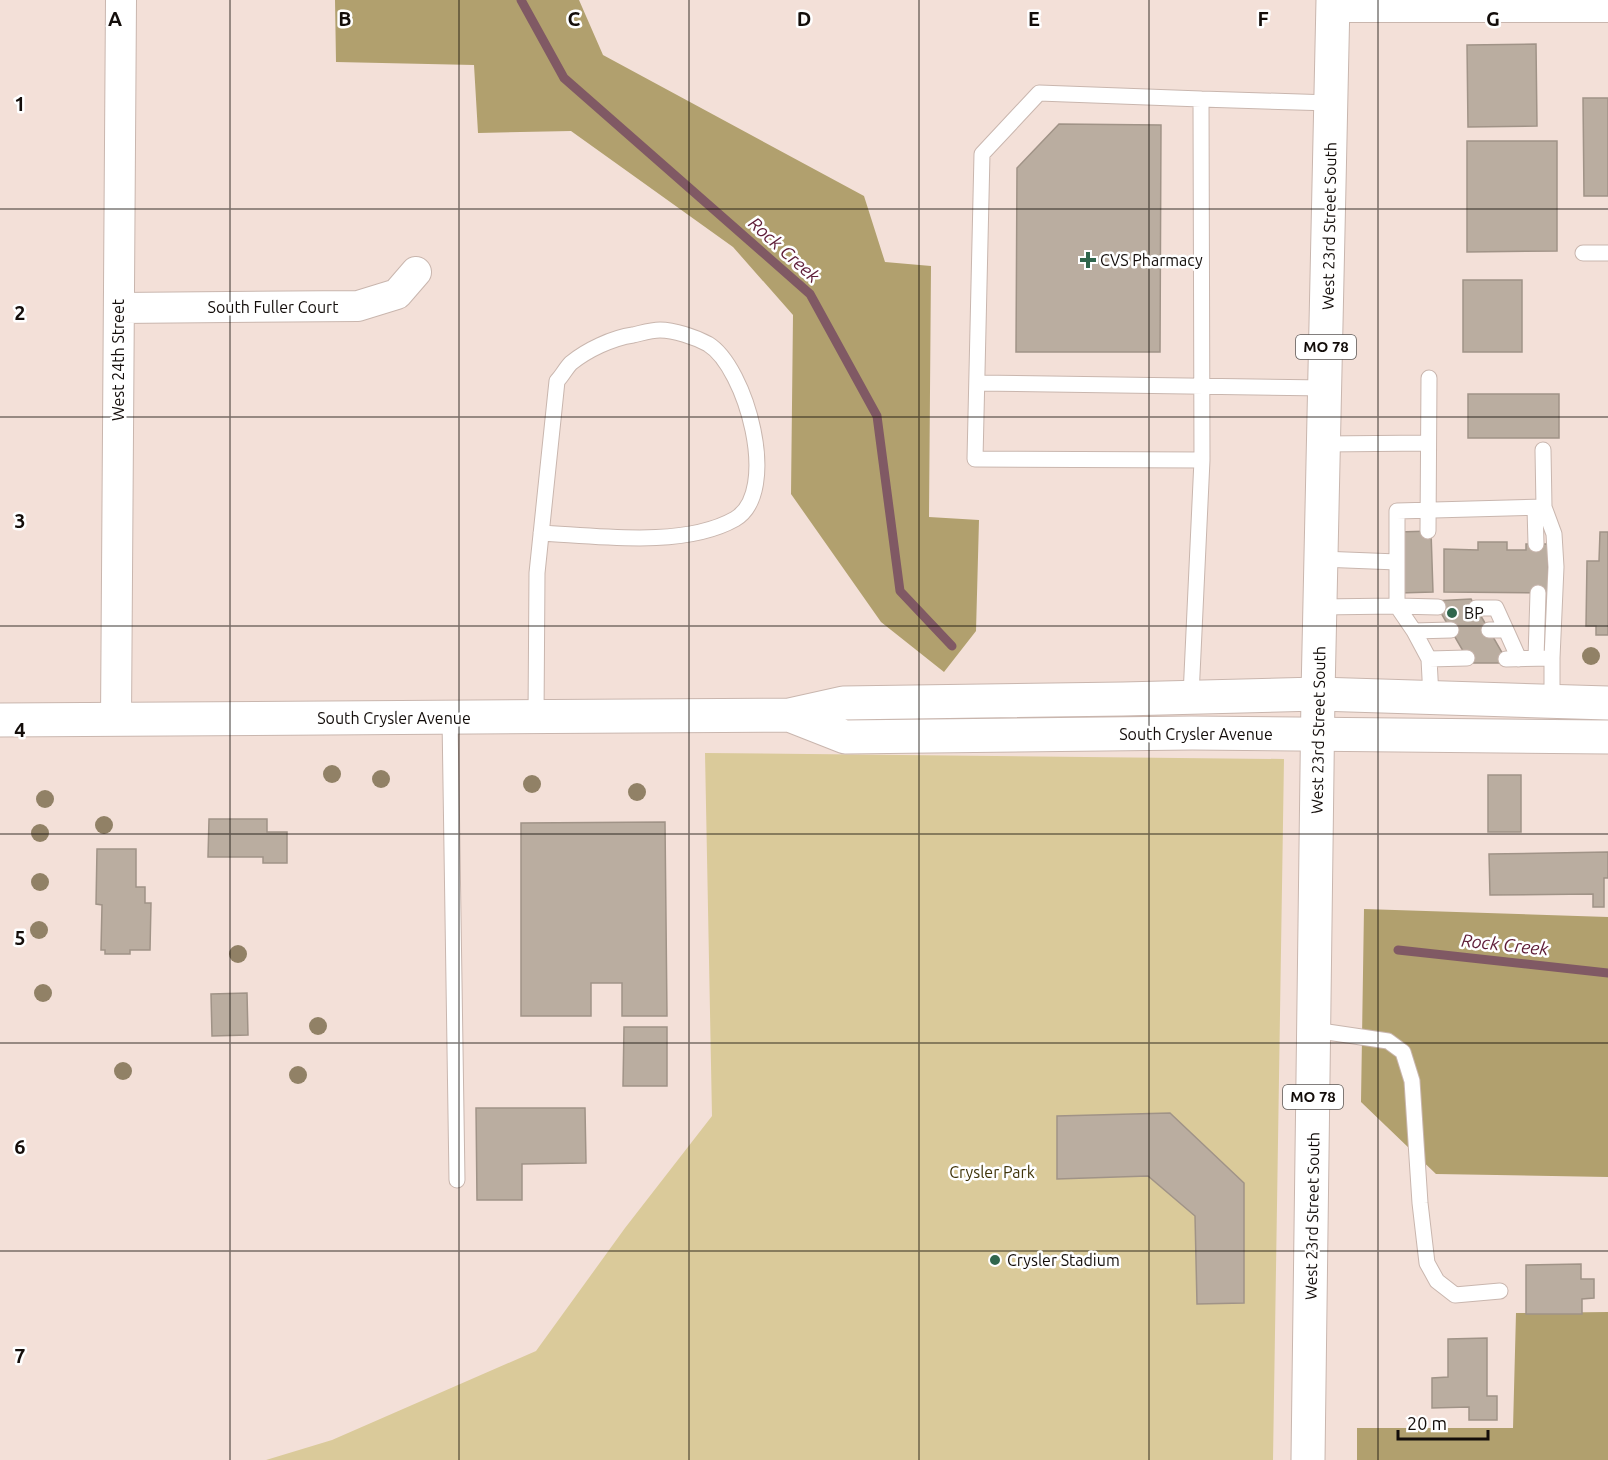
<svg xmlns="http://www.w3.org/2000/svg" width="1608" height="1460" font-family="Ubuntu,sans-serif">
<rect width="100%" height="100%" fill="#f3e0d8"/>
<path fill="#daca9a" d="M705 753 1284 759 1273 1460H266L332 1440 536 1351 625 1228 712 1116Z"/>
<path fill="#b1a06e" d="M335 0H579L603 55 864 196 885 262 931 266 929 517 979 520 976 631 944 672 881 622 791 494 793 315 733 247 571 131 478 133 474 65 336 62Z
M1364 909 1608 917V1177L1436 1174 1361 1102Z
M1608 1312V1460H1357V1428H1513L1516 1313Z"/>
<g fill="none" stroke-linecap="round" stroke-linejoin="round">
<path stroke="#805964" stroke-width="9" d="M521 0 564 78 810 294 877 416 900 591 952 646
M1398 950 1608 973"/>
</g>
<path fill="#baada0" stroke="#a09387" stroke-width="1.5" d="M1536 44 1537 126 1468 127 1467 45Z
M1583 98H1608V196H1584Z
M1059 124 1161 125 1160 352H1016L1017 168Z
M1467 141H1557V251L1467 252Z
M1463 280H1522V352H1463Z
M1468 394H1559V438H1468Z
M1431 531 1433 592 1399 593 1398 532Z
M1600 532H1608V635H1596V626H1586L1587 561H1599Z
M1478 542H1507V550H1526V544H1548V593L1444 592V549L1478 550Z
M1471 599 1489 630 1508 663H1470L1434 601Z
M1488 775H1521V832H1488Z
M209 819H267V832H287V863H263V857H208Z
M665 822 667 1016H622V983H591V1016H521V823Z
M97 849H136V887H145V903H151L150 950H130V954H105V950H101L102 905 96 904Z
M1608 852V878H1604V907H1593V894L1490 895 1489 854Z
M247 993 248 1035 212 1036 211 994Z
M624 1027H667V1086H623Z
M476 1108H585L586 1163 522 1164V1200H477Z
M1170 1113 1244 1183V1303L1197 1304 1195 1216 1148 1176 1057 1179V1116Z
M1581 1264V1279H1594V1298L1582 1299V1314H1526V1265Z
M1487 1338V1396H1497V1420H1469V1407L1432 1408V1378L1448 1377V1339Z"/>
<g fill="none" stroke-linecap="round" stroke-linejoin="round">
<defs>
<path id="lane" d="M1201 99 1331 103
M1583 253H1608
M977 383 1326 388
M1324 444 1428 443
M1544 507 1554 534 1556 567 1552 658
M1535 508 1536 544
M1428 531 1429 378
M1321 559 1397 562
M1320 607 1397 606 1438 607
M1476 608H1496L1506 630H1489
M1506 630 1519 659
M1414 631 1451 630
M1536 658 1538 593
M1429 659 1467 658
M1506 659 1552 658V701
M1191 696 1202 460 1201 99 1039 93 982 154 975 459 1202 460
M1431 697 1429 659 1414 631 1397 606V511L1544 507 1543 450
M536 717 537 573 557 381C562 376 566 368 571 363 587 350 612 338 633 335 642 333 651 330 660 330 674 330 695 337 708 344 746 367 781 492 735 519 684 548 598 536 541 533
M450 718 457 1180
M1314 1030 1388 1041 1403 1052 1412 1081 1420 1203 1427 1263 1437 1281 1455 1295 1500 1291"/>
<path id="street" d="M1333 7H1608
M119 308 358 306 397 294 416 272
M116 720 121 0"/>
<path id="secondary" d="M789 715 845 737 1192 733 1608 737
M0 720 789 715 843 703 1123 699 1318 694 1608 703"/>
<path id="primary" d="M1308 1460 1318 694 1333 0"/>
</defs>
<use href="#lane" stroke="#c9b6ae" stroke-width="17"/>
<use href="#street" stroke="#c9b6ae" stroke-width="32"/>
<use href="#secondary" stroke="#c9b6ae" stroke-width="35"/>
<use href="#primary" stroke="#c9b6ae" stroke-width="35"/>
<use href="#lane" stroke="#fff" stroke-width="15"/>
<use href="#street" stroke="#fff" stroke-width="30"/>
<use href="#secondary" stroke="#fff" stroke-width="33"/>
<use href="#primary" stroke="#fff" stroke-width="33"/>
</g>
<g fill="#918166">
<circle cx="1591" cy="656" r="9"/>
<circle cx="332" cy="774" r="9"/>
<circle cx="381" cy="779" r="9"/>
<circle cx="532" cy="784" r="9"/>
<circle cx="637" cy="792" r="9"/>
<circle cx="45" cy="799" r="9"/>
<circle cx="104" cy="825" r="9"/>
<circle cx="40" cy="833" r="9"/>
<circle cx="40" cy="882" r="9"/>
<circle cx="39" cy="930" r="9"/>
<circle cx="238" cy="954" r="9"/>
<circle cx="43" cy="993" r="9"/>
<circle cx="318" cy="1026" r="9"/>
<circle cx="123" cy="1071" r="9"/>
<circle cx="298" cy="1075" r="9"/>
</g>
<path fill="none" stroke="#130d0a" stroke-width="1.5" stroke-opacity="0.55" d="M230 0V1460M459 0V1460M689 0V1460M919 0V1460M1149 0V1460M1378 0V1460M0 209H1608M0 417H1608M0 626H1608M0 834H1608M0 1043H1608M0 1251H1608"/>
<g fill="#30664d" stroke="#fff" stroke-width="2">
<path d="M1085 251h6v6h6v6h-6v6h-6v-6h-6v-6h6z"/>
<circle cx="1452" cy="613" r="6"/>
<circle cx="995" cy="1260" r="6"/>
</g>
<g text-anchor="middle" stroke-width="5" stroke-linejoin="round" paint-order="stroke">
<g fill="#fff" stroke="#5a5654" stroke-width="1.5">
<rect x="1296" y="335" width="60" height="24" rx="4.5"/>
<rect x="1283" y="1085" width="60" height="24" rx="4.5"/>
</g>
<g font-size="15" font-weight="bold" fill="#130d0a">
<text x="1326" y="352">MO 78</text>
<text x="1313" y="1102">MO 78</text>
</g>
<g font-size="16" fill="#130d0a" stroke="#fff">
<text transform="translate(1329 226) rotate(-89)" y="6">West 23rd Street South</text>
<text x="273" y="313">South Fuller Court</text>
<text transform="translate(118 360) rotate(-90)" y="6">West 24th Street</text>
<text x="394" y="724">South Crysler Avenue</text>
<text transform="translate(1318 730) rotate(-89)" y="6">West 23rd Street South</text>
<text x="1196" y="740">South Crysler Avenue</text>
<text transform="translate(1312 1216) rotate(-89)" y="6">West 23rd Street South</text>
</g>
<g font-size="16" fill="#130d0a" stroke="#fff" text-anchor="start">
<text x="1100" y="266">CVS Pharmacy</text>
<text x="1464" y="619">BP</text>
<text x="1007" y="1266">Crysler Stadium</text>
</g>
<g font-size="16" fill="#403409" stroke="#fff">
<text x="992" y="1178">Crysler Park</text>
</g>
<g font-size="18" font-style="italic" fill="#5e1c37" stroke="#fff">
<text transform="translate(784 250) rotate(42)" y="6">Rock Creek</text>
<text transform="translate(1505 945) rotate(6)" y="6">Rock Creek</text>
</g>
</g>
<g font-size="20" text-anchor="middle" font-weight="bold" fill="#130d0a" stroke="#fff" stroke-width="5" stroke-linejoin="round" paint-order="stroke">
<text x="115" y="26">A</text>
<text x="345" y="26">B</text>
<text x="574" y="26">C</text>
<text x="804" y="26">D</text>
<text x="1034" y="26">E</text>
<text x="1263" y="26">F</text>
<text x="1493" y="26">G</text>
<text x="20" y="111">1</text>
<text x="20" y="320">2</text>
<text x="20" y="528">3</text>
<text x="20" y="737">4</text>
<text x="20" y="945">5</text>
<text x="20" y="1154">6</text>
<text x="20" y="1363">7</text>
</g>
<path d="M1398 1430v9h90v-9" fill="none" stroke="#130d0a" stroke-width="3"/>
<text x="1407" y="1430" font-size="18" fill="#130d0a" stroke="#ffffff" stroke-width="4.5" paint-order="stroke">20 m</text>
</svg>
